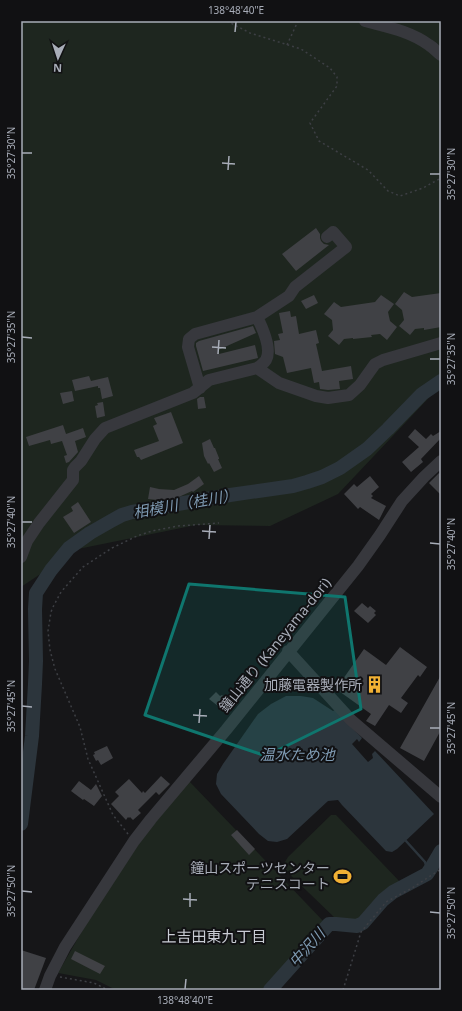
<svg xmlns="http://www.w3.org/2000/svg" width="462" height="1011" font-family="'Noto Sans','Noto Sans JP',sans-serif">
<rect width="100%" height="100%" fill="#161618"/>
<path fill="#1e261f" d="M21 21H441V385L338 494 270 526 196 525 78 549 21 587Z
M189 781 326 924 266 990H116L96 980 58 973 89 919 144 836Z
M331 815H336L403 885 393 890 379 901 361 922 356 924 336 922 335 918 282 867 288 857Z"/>
<path fill="#2c353c" d="M286 696H301L313 698 333 711 335 710 362 738 359 742 357 739 352 744 368 762 373 758 372 754 375 751 434 814 397 849 392 852 386 851 342 805 338 800 328 801 287 839 277 842 268 841 259 834 221 794 216 784 217 774 223 764 258 714 271 704Z"/>
<g fill="none" stroke-linecap="round" stroke-linejoin="round">
<path stroke="#2c353c" stroke-width="2.5" d="M406 841 425 862 428 872"/>
<path stroke="#2c353c" stroke-width="14" d="M21 824 32 736 35 684 36 661 35 609 36 593 51 570 69 548 90 533 111 521 122 515 132 512 230 495 293 486 307 482 322 477 340 468 367 449 388 429 422 394 441 381
M270 990 329 924H336L357 926 363 923 383 900 393 892 427 874 431 868 441 851"/>
</g>
<path fill="#404145" d="M316 228 320 234V238L321 241 324 244 329 245 296 271 282 254Z
M404 292 412 297 441 293V327L424 330V328L415 329 410 335 399 326 404 320 402 310 395 304Z
M314 295 318 303 306 309 301 301Z
M381 295 394 304 388 312 390 321 397 327 387 340 380 334 371 335 372 337 353 339V338L344 339 339 345 328 336 333 330 332 320 324 314 334 302 341 307 375 302Z
M290 311 291 317 296 316 299 334 316 330 319 343 316 344 322 371 351 366 353 379 339 381 340 389 328 390 320 389 319 382 314 383 311 368 287 373 283 357 275 354 274 341 280 340 278 334 283 333 279 313Z
M253 326 256 333 218 350 219 354 255 345 258 358 203 371 196 346V343L199 341Z
M89 376 91 381 108 377 113 396 102 399 100 388H98V386L75 391 72 380Z
M72 391 74 401 63 404 60 393Z
M200 397H204L206 408 198 409 197 399Z
M103 402 105 416 97 418 95 406 98 405 97 403Z
M171 412 183 443 141 460 139 457H137L134 450 159 441 153 426 157 424 154 418Z
M63 425 66 434 83 428 86 437 75 441 78 452 69 462 66 463 64 456 67 455 62 441 51 444 50 440 29 446 26 437Z
M415 429 426 439 431 434 433 436 441 431V438L421 459 423 462 411 472 402 462 419 447 408 437Z
M210 439 214 448H215L219 458V459H218L222 468 214 472 209 463 208 464 204 456 202 443Z
M439 473 441 475V495L429 483Z
M199 476 204 484 193 492 192 491 172 500H157L148 499 150 487 159 489H158L174 490 188 484Z
M370 476 379 487 371 494 373 496 371 498 386 506 379 520 360 507 358 509 344 494 354 484 357 487Z
M78 502 91 522 74 533 63 517 73 511 71 507Z
M362 603 368 608 370 606 376 611 374 613 376 615 368 623 354 611Z
M400 647 427 667 420 677 418 675 401 698 408 703 401 713 389 705 375 726 366 721 371 714 336 689 364 649 386 665Z
M441 675V730L424 761 400 748Z
M216 692 220 696 222 695 226 699 221 705 220 704 218 706 209 699Z
M107 746 113 758 101 765 98 760 96 761 93 755 95 754 94 752Z
M161 776 170 784 159 795 156 792 138 810 141 813 133 820 130 817 129 818 128 817 126 820 111 804 119 796 115 792 129 779 142 793 143 791 145 793Z
M79 781 91 790 96 784 102 796 94 806 84 799 83 800 71 791Z
M237 830 255 849 249 855 231 835Z
M21 950 46 958 34 990H21Z
M75 951 105 966 100 974 71 959Z"/>
<g fill="none" stroke-linecap="round" stroke-linejoin="round">
<path stroke="#3d3f44" stroke-width="1.5" stroke-dasharray="2 3" stroke-linecap="butt" d="M227 21 250 33 301 49 330 68 337 77V86L310 123 319 141 368 170 388 191 400 196 423 188 441 178
M287 45 298 21
M128 834 113 815 88 759 80 727 55 669 50 650 48 631 51 612 53 607 61 592 83 567 112 548 137 536 152 531 178 526 219 523
M60 977 94 983 108 990
M343 990 361 932 386 902 412 888 441 869"/>
<path stroke="#37383d" stroke-width="12" d="M365 21C387 27 410 31 429 45 434 48 437 52 441 55
M257 368C260 366 264 363 266 360 272 349 262 327 257 317
M200 388 188 347 189 339 195 334 257 317 289 296 295 287 346 247 333 232 327 237
M21 557 27 541 39 523 73 480V470L75 467 81 461 95 439 105 428 193 393 209 380 257 368 279 383 316 396 328 398 349 395 360 385 375 364 383 360 441 343
M288 651 351 720 441 797
M45 990 50 976 65 947 134 841 151 819 226 730 358 566 380 535 402 501 424 477 441 461"/>
</g>
<path fill="#0f766e" fill-opacity="0.2" stroke="#0f766e" stroke-width="3" stroke-linejoin="round" d="M189 584 345 597 361 709 266 756 145 715Z"/>
<path fill="none" stroke="#a8adb8" stroke-width="1.5" d="M235 32 236 22M22 153H32M222 163 235 164M228 170 229 156M430 174H440M22 337 32 338M212 347 226 348M218 354 219 340M430 359H440M22 522H32M202 531 216 532M209 539 210 525M430 543 440 544M22 706 32 707M193 715 207 716M199 723 200 709M430 728H440M22 891 32 892M183 899 197 900M190 907V893M430 912 440 913M185 989 186 979"/>
<defs>
<symbol id="building-bare" viewBox="-9 -9 18 18"><path d="M-4-6H4V6H1V3H-1V6H-4ZM-2.5-4.3h1.7v1.8h-1.7ZM.8-4.3h1.7v1.8H.8ZM-2.5-1h1.7V.8h-1.7ZM.8-1h1.7V.8H.8Z" fill="#f2b134" stroke="#111113" stroke-width="2.5" paint-order="stroke"/></symbol>
<symbol id="stadium-bare" viewBox="-9 -9 18 18"><path d="M0-5a6.5 5 0 1 0 0 10a6.5 5 0 1 0 0-10ZM-3.5-1.8h7v3.6h-7Z" fill="#f2b134" stroke="#111113" stroke-width="2.5" paint-order="stroke"/></symbol>
</defs>
<g fill-rule="evenodd">
<use href="#building-bare" x="362" y="672" width="25" height="25"/>
<use href="#stadium-bare" x="330" y="864" width="25" height="25"/>
</g>
<g text-anchor="middle" stroke-width="4" stroke-linejoin="round" paint-order="stroke">
<g font-size="14" fill="#a8adb8" stroke="#111113">
<text transform="translate(275 645) rotate(-51)" y="5">鐘山通り (Kaneyama-dori)</text>
</g>
<g font-size="14" fill="#a8adb8" stroke="#111113" text-anchor="end">
<text x="362" y="690">加藤電器製作所</text>
<text x="330" y="873">鐘山スポーツセンター<tspan x="330" dy="16">テニスコート</tspan></text>
</g>
<g font-size="15" font-style="italic" fill="#7f9bb3" stroke="#111113">
<text transform="translate(185 504) rotate(-10)" y="5">相模川（桂川）</text>
<text x="297" y="760">温水ため池</text>
<text transform="translate(307 948) rotate(-48)" y="5">中沢川</text>
</g>
<g font-size="15" fill="#c9ccd4" stroke="#111113">
<text x="214" y="942">上吉田東九丁目</text>
</g>
</g>
<rect width="462" height="1011" fill="none" stroke="#111113" stroke-width="44"/>
<g transform="translate(58 58) rotate(183)" stroke="#111113" stroke-width="3" paint-order="stroke">
<path d="M0-3L7 15L0 10L-7 15Z" fill="#a8adb8"/>
<text y="-6" font-size="11" font-weight="bold" text-anchor="middle" fill="#a8adb8">N</text>
</g>
<rect x="22" y="22" width="418" height="967" fill="none" stroke="#a8adb8" stroke-width="1.5"/>
<g font-size="10" text-anchor="middle" fill="#a8adb8">
<text x="236" y="14">138°48'40"E</text>
<text transform="translate(11 153) rotate(-90)" y="4">35°27'30"N</text>
<text transform="translate(451 174) rotate(-90)" y="4">35°27'30"N</text>
<text transform="translate(11 337) rotate(-90)" y="4">35°27'35"N</text>
<text transform="translate(451 359) rotate(-90)" y="4">35°27'35"N</text>
<text transform="translate(11 522) rotate(-90)" y="4">35°27'40"N</text>
<text transform="translate(451 544) rotate(-90)" y="4">35°27'40"N</text>
<text transform="translate(11 706) rotate(-90)" y="4">35°27'45"N</text>
<text transform="translate(451 728) rotate(-90)" y="4">35°27'45"N</text>
<text transform="translate(11 891) rotate(-90)" y="4">35°27'50"N</text>
<text transform="translate(451 913) rotate(-90)" y="4">35°27'50"N</text>
<text x="185" y="1004">138°48'40"E</text>
</g>
</svg>
